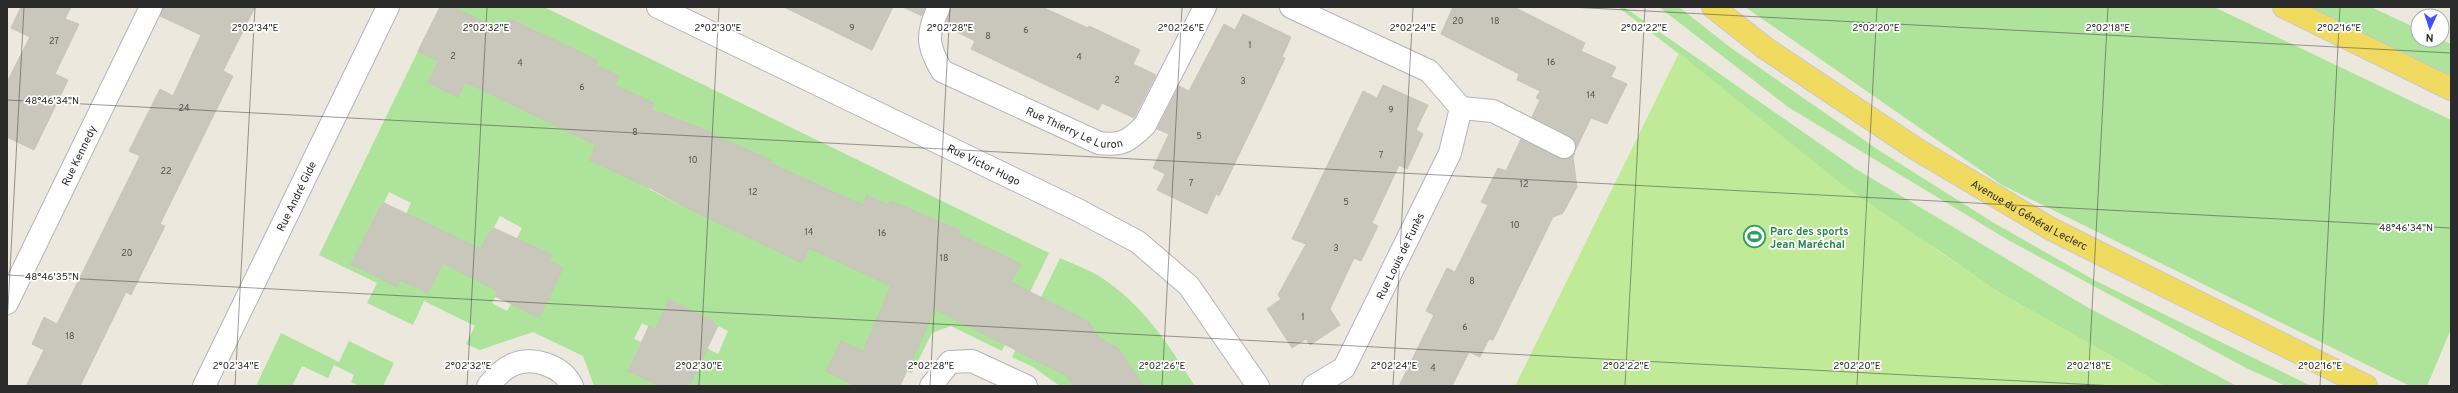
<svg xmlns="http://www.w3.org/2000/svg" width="2458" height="393" font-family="Overpass,sans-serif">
<rect width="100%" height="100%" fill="#ede8de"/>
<path fill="#ade39b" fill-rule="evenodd" d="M440 7H544L1049 253 1029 294 1009 286 1020 264 989 249 969 272 981 245 958 234 960 230 932 218 925 232 905 208 890 201 887 205 868 195 858 216 833 191 711 138 713 133 700 128 698 131 651 108 608 98 619 76 596 65 597 60 537 37 539 32 510 18 498 43Z
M1618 7H1624L1856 169 2087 307 2237 386H2164L1995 290 1938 250 1760 141 1520 386 1679 54Z
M1659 7H1679L1731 48 1880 151 1994 223 2096 281 2311 386H2286L2248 369 2008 240 1788 107Z
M1745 7H2214L2451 120V329L2427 386H2410L2002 185Z
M2308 7H2371L2418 29V40H2442L2451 44V78Z
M482 46 477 88 568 131 612 113 589 160 622 175 632 154 673 140 649 189 678 204 689 181 802 263 812 241 1008 338 1002 351 951 326 932 333 912 373 907 371 873 329 863 351 841 341 827 371 857 386H681L690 383 700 364 701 345 718 354 728 331 712 323 713 321 669 300 655 330 642 323 634 339 641 342 628 370 660 386H594L583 356 533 332 480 350 466 344 475 326 424 301 413 325 367 303 377 283 319 255 418 51 439 61 428 83 458 97ZM389 192 411 203 403 220 452 243 428 293 400 280 358 251 378 208 381 209ZM500 216 522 228 514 244 532 246 552 255 549 261 563 268 539 318 511 304 507 311 492 303 498 291 489 232 491 233Z
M1060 258C1073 264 1087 269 1099 276 1143 304 1168 344 1195 386H1141L1142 385 1123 356 1113 363 1078 316 1048 301 1023 353 1067 376 1074 386H1060L1033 367 1012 357Z
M281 333 339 362 349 341 394 363 383 386H359L351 382 354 375 334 365 328 378 302 366 292 386H256Z"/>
<path fill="#c0ea97" d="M1679 53 1843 185 1995 290 2164 386H1515Z"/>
<path fill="#c9c6bc" stroke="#c9c4b7" d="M21 7H71L65 19 79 24 55 74 68 80 34 150 7 137V82L30 37 11 28Z
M163 7H255L223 71 233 76 160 224 165 226 131 295 126 292 80 386H26L44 350 32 344 44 317 57 324 140 156 129 151 160 89 173 96 201 35 160 16Z
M440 7H452L504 31 509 18 598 61 596 65 619 76 615 85 654 103 651 109 713 133V135L771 160 770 163 863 205 867 195 887 205 890 201 960 230 958 234 1021 264 1011 282 1088 321 1099 338 1119 349 1143 386H1074L1067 376 935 309 900 386H857L826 371 841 341 863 351 891 286 809 248 802 263 683 206 650 188 589 160 596 145 465 82 458 97 428 83 439 61 418 51Z
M784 7H893L872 50Z
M903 7H925L922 16Z
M951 7H1042L1088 28 1089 26 1140 50 1133 64 1156 75 1134 118 1102 103 1098 110 971 49 975 41 945 26Z
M1453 7H1514L1585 43 1581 51 1616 67 1611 77 1627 84 1607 124 1591 118 1575 151V141L1570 136 1532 117 1540 100 1536 98 1540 91 1517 80 1519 74 1441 34Z
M1243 14 1291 37 1282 57 1285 58 1261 109 1219 196 1216 194 1207 214 1157 190 1165 174 1153 168 1169 134 1157 129 1179 86 1189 91 1224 24 1235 30Z
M1383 85 1428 105 1416 130 1423 134 1407 169 1399 165 1372 223 1378 226 1361 261 1354 258 1330 309 1340 325 1310 345 1306 339 1292 348 1267 309 1281 299 1278 295 1306 244 1292 239 1363 91 1377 98Z
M1521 139 1559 158 1565 159 1575 153 1573 157 1577 187 1563 213 1553 217 1493 340 1489 339 1480 357 1469 352 1452 386H1399L1434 315 1426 311 1447 268 1455 272 1488 205 1481 202 1498 168 1506 171Z
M384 203 481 249 489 232 491 233 494 228 552 255 549 261 563 268 539 318 495 296 498 291 443 263 428 293 400 280 397 287 351 264 379 208 381 209Z
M669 300 713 321 712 323 718 326 689 386H660L628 371 649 326 655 330Z"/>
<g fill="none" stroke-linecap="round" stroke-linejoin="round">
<defs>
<g id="minor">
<path id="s1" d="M658 7 1078 210 1138 242 1189 286 1258 386"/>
<path id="s2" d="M939 7C926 34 927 46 942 71L1099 143C1122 146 1129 141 1145 125L1205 7"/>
<path d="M1291 7 1429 71 1461 108 1450 153 1344 368 1314 386"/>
<path d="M1461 108 1493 111 1564 147"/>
<path id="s3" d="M7 303 151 7"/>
<path id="s4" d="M204 386 388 7"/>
<path d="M488 386C495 378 501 370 512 365 532 356 562 365 572 386"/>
<path d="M931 386 950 362 972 361 1026 386"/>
</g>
<g id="primary">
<path id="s5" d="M1713 7 1765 48 1916 149 2051 229 2366 386"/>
<path d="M2284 7 2451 89"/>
</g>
</defs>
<use href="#minor" stroke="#b1b3bf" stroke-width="24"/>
<use href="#primary" stroke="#c8c8c8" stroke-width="24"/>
<use href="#minor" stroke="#fff" stroke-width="22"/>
<use href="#primary" stroke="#f0db60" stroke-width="22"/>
</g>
<path fill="none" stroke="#2b2b2b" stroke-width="1" stroke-opacity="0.45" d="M1570 7 2451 53M7 100 2451 228M7 275 2116 386M7 327 24 7M235 386 255 7M467 386 487 7M699 386 719 7M930 386 950 7M1162 386 1182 7M1393 386 1413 7M1625 386 1645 7M1857 386 1877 7M2088 386 2108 7M2320 386 2340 7"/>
<defs>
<symbol id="stadium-ring" viewBox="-11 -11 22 22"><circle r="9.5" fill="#fff" stroke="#2e9e5b" stroke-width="1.5"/><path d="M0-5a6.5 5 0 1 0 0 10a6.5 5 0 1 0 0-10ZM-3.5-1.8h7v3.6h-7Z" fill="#2e9e5b"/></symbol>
</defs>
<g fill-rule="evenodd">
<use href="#stadium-ring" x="1742" y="224" width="25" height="25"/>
</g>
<g text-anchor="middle" stroke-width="3.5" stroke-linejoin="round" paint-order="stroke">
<g font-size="9" fill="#52524f">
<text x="1458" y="24">20</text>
<text x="1495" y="24">18</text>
<text x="852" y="31">9</text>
<text x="1026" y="33">6</text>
<text x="988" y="39">8</text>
<text x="54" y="44">27</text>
<text x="1250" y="48">1</text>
<text x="453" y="59">2</text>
<text x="1079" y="60">4</text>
<text x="1551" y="65">16</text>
<text x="520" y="66">4</text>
<text x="1117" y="83">2</text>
<text x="1243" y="84">3</text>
<text x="582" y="90">6</text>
<text x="1591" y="98">14</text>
<text x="184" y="111">24</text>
<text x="1391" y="113">9</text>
<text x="635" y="135">8</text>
<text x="1199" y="139">5</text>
<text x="1381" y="158">7</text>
<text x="693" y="163">10</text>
<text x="166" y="174">22</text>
<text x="1191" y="186">7</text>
<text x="1524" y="187">12</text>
<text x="753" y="195">12</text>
<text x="1346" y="205">5</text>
<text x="1515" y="228">10</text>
<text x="809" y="235">14</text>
<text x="882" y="236">16</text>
<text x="1336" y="251">3</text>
<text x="127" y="256">20</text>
<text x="944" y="261">18</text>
<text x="1472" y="284">8</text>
<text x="1303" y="320">1</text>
<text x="1465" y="330">6</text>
<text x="70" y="339">18</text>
<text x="1433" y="371">4</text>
</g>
<g font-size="11" fill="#2b2b2b" stroke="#fff">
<text dy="4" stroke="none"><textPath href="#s2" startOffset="213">Rue Thierry Le Luron</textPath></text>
<text dy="4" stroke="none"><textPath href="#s3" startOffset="164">Rue Kennedy</textPath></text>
<text dy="4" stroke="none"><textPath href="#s1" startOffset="362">Rue Victor Hugo</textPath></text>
<text dy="4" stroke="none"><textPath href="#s4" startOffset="211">Rue André Gide</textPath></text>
<text dy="4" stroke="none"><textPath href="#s5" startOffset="379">Avenue du Général Leclerc</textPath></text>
<text transform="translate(1400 256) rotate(-64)" y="4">Rue Louis de Funès</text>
</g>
<g font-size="11" font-weight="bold" fill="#27864d" stroke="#fff" text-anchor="start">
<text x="1770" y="235">Parc des sports<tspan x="1770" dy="13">Jean Maréchal</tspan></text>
</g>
</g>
<g font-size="10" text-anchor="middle" fill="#2b2b2b" stroke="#fff" stroke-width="3.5" stroke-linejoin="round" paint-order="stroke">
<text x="255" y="31">2°02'34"E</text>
<text x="486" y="31">2°02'32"E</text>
<text x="718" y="31">2°02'30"E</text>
<text x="950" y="31">2°02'28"E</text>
<text x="1181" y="31">2°02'26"E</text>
<text x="1413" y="31">2°02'24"E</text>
<text x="1644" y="31">2°02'22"E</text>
<text x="1876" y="31">2°02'20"E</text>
<text x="2108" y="31">2°02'18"E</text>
<text x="2339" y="31">2°02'16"E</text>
<text x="52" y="104">48°46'34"N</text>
<text x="2406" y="231">48°46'34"N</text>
<text x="52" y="280">48°46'35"N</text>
<text x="236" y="369">2°02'34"E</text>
<text x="468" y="369">2°02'32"E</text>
<text x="699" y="369">2°02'30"E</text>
<text x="931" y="369">2°02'28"E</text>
<text x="1162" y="369">2°02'26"E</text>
<text x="1394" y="369">2°02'24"E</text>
<text x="1626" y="369">2°02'22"E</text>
<text x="1857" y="369">2°02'20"E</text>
<text x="2089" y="369">2°02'18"E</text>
<text x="2320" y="369">2°02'16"E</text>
</g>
<rect width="2458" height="393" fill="none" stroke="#2b2b2b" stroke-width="16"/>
<g transform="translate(2430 28) rotate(183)"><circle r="19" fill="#ffffff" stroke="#aaaaaa"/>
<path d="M0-3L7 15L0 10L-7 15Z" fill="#3f52f9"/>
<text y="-6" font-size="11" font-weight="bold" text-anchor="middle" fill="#2b2b2b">N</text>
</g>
</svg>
